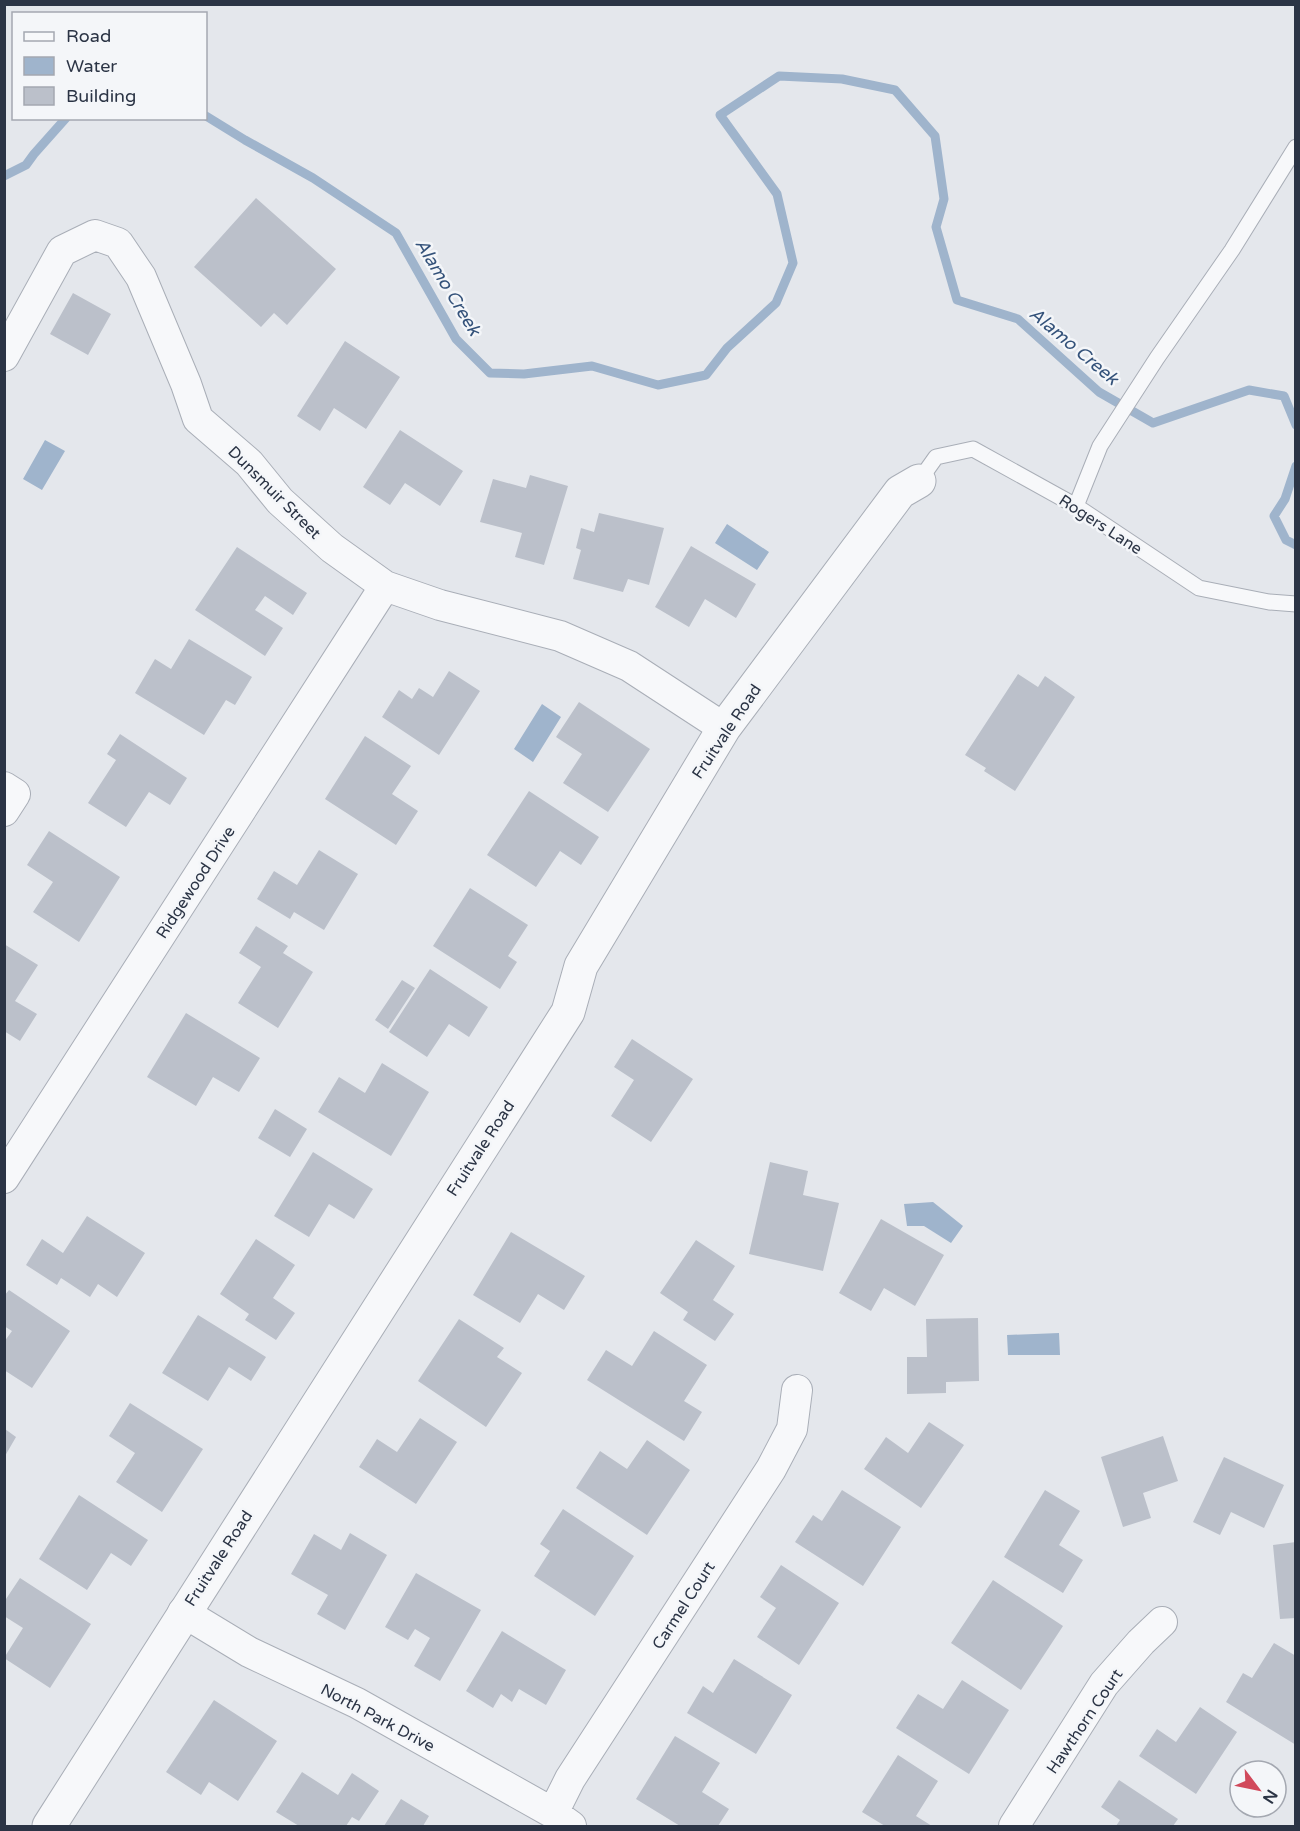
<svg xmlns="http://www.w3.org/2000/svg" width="1300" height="1831" font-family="'Varela Round',sans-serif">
<rect width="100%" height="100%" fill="#e4e7ec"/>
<path fill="#9fb4cc" d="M45 440 65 451 42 490 23 479Z
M727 524 769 552 757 570 715 543Z
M542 704 561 717 533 762 514 749Z
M933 1202 963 1226 951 1243 924 1226H907L904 1204Z
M1059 1333 1060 1355H1008L1007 1335Z"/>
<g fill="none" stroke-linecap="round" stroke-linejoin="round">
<path stroke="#9fb4cc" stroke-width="9" d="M206 116 245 140 313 178 396 233 456 339 490 373 524 374 592 366 658 385 706 375 727 348 776 303 793 263 777 194 720 115 779 76 842 79 895 90 935 136 944 199 936 227 957 300 1018 319 1099 392 1153 423 1249 390 1284 396 1296 425
M4 176 26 165 34 154 66 118
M1296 466 1285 499 1274 516 1286 540 1296 545"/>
</g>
<path fill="#bbc0ca" d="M256 198 336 269 287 325 274 313 261 327 194 267Z
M73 293 111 314 88 355 50 334Z
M345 341 400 377 366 429 334 408 320 431 297 416Z
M400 430 463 471 440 506 405 483 390 505 363 487Z
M530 475 568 486 544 565 515 557 522 533 480 522 493 479 526 488Z
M599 513 664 528 649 585 628 579 623 592 573 579 581 550 576 548 581 528 594 532Z
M691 546 756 584 736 618 705 599 689 627 655 607Z
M237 547 307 593 293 615 265 596 255 610 283 628 265 656 195 610Z
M189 639 252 677 235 705 226 700 204 735 135 693 155 659 171 669Z
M449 671 480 691 439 755 382 717 399 690 412 699 419 688 433 697Z
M1018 674 1038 687 1045 676 1075 697 1015 791 984 771 986 768 965 755Z
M579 702 650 749 608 812 563 783 582 754 556 737Z
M120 734 187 778 170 805 149 792 126 827 88 803 116 760 107 754Z
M365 736 411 766 392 794 418 811 396 845 325 799Z
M529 791 599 837 581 865 560 851 536 887 487 855Z
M49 831 120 877 79 942 33 912 53 882 27 865Z
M319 850 358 874 324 930 294 912 290 919 257 899 274 871 297 885Z
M470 888 528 925 508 956 517 962 500 989 433 946Z
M256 926 288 946 283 953 313 972 278 1028 238 1003 261 967 239 953Z
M4 944 38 965 15 1001 37 1014 20 1041 4 1031Z
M430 969 488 1007 469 1037 449 1024 427 1057 389 1032Z
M402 980 415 988 388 1029 375 1020Z
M186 1013 260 1058 239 1092 213 1077 196 1106 147 1077Z
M632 1039 693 1079 651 1142 611 1116 634 1080 614 1067Z
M382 1063 429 1092 391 1156 318 1112 339 1077 365 1093Z
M275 1109 307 1129 290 1157 258 1138Z
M313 1152 373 1189 354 1219 329 1204 309 1237 274 1216Z
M770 1162 808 1171 803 1195 839 1203 823 1271 749 1254Z
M87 1216 145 1253 117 1297 98 1284 90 1297 61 1278 57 1285 26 1265 42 1239 63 1253Z
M881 1219 944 1255 915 1306 884 1288 871 1311 839 1293Z
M511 1232 585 1276 564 1310 538 1294 520 1323 473 1295Z
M256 1239 295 1265 273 1298 295 1313 276 1340 245 1320 249 1314 220 1294Z
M696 1240 735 1266 713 1300 734 1314 715 1341 683 1320 688 1312 660 1293Z
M9 1290 70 1331 32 1388 4 1370V1342L12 1331 4 1326V1296Z
M198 1315 266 1357 251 1381 229 1367 208 1401 162 1373Z
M978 1318 979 1381 946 1382V1393L907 1394V1357H927L926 1319Z
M459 1319 504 1348 497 1357 522 1373 486 1427 418 1381Z
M654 1331 707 1365 684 1401 702 1412 684 1441 587 1380 606 1350 632 1366Z
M130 1403 203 1449 162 1512 116 1482 135 1453 109 1436Z
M420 1418 457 1442 416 1504 359 1467 377 1439 397 1452Z
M929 1422 964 1445 921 1508 864 1469 886 1437 908 1453Z
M5 1429 16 1437 5 1456Z
M1163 1436 1178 1481 1143 1493 1151 1518 1123 1527 1101 1457Z
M647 1440 690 1470 647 1535 576 1488 600 1451 627 1469Z
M1224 1457 1284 1485 1264 1528 1231 1512 1220 1535 1193 1522Z
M842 1490 901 1527 863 1586 795 1542 813 1515 822 1521Z
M1045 1490 1080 1511 1059 1545 1083 1560 1063 1593 1004 1557Z
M79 1495 148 1540 131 1566 111 1553 87 1590 39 1559Z
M563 1509 634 1556 595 1616 534 1576 550 1551 540 1544Z
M350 1533 387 1555 345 1630 317 1614 328 1595 291 1574 314 1534 341 1550Z
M1296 1542V1618L1280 1619 1273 1545Z
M781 1565 839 1603 799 1665 757 1637 776 1608 760 1597Z
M416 1573 481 1610 440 1681 414 1666 430 1638 415 1629 408 1640 385 1627Z
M20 1578 91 1624 50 1688 4 1658 23 1628 4 1616V1602Z
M993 1580 1063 1626 1021 1690 951 1643Z
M502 1631 566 1670 546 1705 519 1689 512 1702 501 1694 493 1708 466 1691Z
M1274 1643 1296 1656V1745L1226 1702 1243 1673 1252 1678Z
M734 1659 792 1695 756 1754 687 1713 703 1686 713 1693Z
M962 1680 1009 1710 969 1774 896 1728 918 1694 943 1709Z
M214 1700 277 1741 238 1801 209 1782 201 1795 166 1772Z
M1200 1707 1237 1732 1196 1794 1139 1756 1157 1729 1176 1742Z
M675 1736 720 1763 702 1792 729 1809 718 1826H680L636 1799Z
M898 1755 938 1781 916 1816 932 1826H885L862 1812Z
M302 1772 338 1795 352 1773 379 1791 359 1821 352 1817 346 1826H299L276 1812Z
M1119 1780 1178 1819 1173 1826H1116L1120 1820 1101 1807Z
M401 1799 429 1816 423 1826H384Z"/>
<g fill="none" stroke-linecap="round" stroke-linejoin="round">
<defs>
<path id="service" d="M919 481 936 457 973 449 1076 506 1199 588 1269 602 1296 604
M1076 506 1100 446 1157 358 1232 250 1296 147"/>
<path id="minor" d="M4 356 62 251 95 235 118 243 141 277 186 384 198 419 249 463 280 501 332 548 385 586 440 605 560 636 629 666 724 728
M4 787 15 794 4 811
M4 1178 385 586
M183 1612 249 1652 357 1703 553 1813 571 1826
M553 1813 570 1779 771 1469 792 1429 797 1390
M1014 1826 1104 1684 1141 1642 1162 1622"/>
<path id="tertiary" d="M49 1826 568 1012 581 966 724 728 900 492 919 481"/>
</defs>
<use href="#service" stroke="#a9aeb7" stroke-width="17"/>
<use href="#minor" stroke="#a9aeb7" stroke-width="32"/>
<use href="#tertiary" stroke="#a9aeb7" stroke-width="35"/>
<use href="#service" stroke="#f7f8fa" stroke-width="15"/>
<use href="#minor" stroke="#f7f8fa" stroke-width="30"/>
<use href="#tertiary" stroke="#f7f8fa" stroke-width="33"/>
</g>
<g text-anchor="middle" stroke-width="5" stroke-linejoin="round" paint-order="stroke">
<g font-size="16" fill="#2b3445" stroke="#f4f6f9">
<text transform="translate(275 492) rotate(45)" y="6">Dunsmuir Street</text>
<text transform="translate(1101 524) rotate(33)" y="6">Rogers Lane</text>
<text transform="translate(726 731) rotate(-56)" y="6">Fruitvale Road</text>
<text transform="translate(195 882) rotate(-57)" y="6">Ridgewood Drive</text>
<text transform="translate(480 1148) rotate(-57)" y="6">Fruitvale Road</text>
<text transform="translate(218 1558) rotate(-57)" y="6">Fruitvale Road</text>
<text transform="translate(683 1605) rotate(-57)" y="6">Carmel Court</text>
<text transform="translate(378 1717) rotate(28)" y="6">North Park Drive</text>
<text transform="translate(1084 1721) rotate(-56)" y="6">Hawthorn Court</text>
</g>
<g font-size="18" font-style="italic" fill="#34527a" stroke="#f4f6f9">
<text transform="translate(448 287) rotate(59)" y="6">Alamo Creek</text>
<text transform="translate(1074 346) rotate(40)" y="6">Alamo Creek</text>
</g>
</g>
<rect width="1300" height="1831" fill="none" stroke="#2b3445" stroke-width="12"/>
<rect x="12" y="12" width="195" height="108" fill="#f4f6f9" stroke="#a4a8b1" stroke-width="1.5"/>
<rect x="24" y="32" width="30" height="9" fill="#f7f8fa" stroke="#a4a8b1" stroke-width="1.5"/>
<text x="66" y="42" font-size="18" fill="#2b3445">Road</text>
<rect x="24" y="57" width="30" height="18" fill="#9fb4cc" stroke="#a4a8b1" stroke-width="1.5"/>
<text x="66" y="72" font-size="18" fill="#2b3445">Water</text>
<rect x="24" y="87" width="30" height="18" fill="#bbc0ca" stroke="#a4a8b1" stroke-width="1.5"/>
<text x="66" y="102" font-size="18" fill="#2b3445">Building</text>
<g transform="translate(1258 1789) rotate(122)"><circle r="28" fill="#f4f6f9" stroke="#a4a8b1" stroke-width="1.5"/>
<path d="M0-4.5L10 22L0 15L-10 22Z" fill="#d1495b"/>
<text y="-9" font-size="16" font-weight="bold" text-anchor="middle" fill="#2b3445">N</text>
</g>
</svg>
